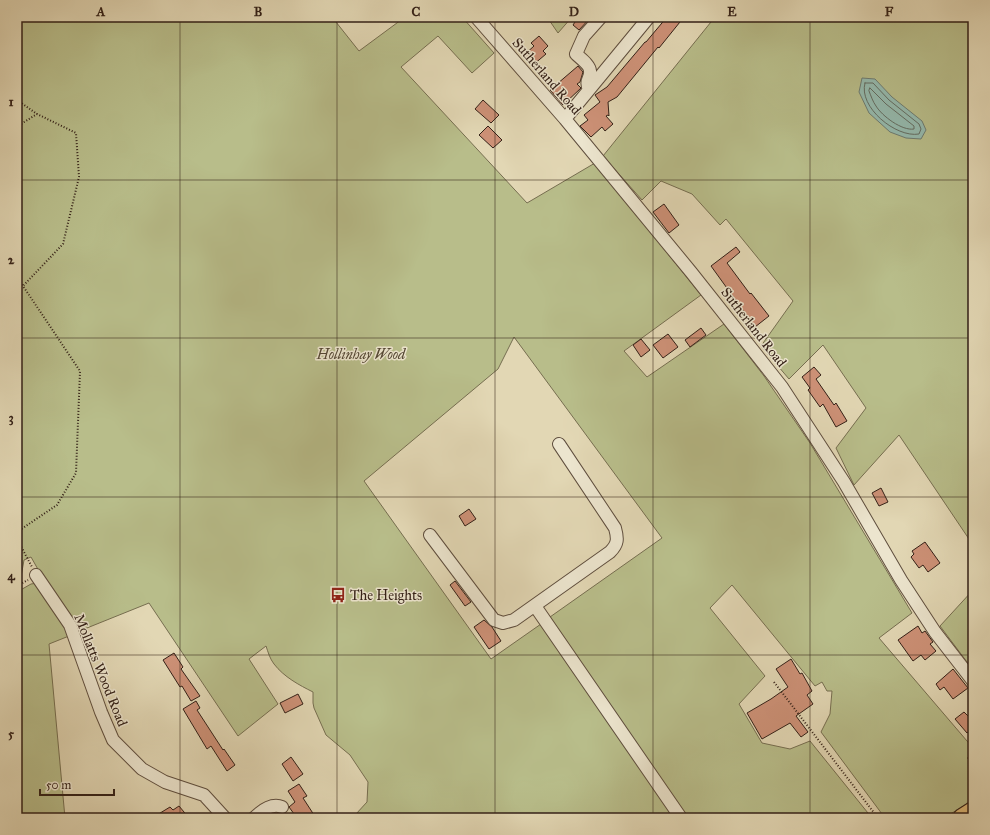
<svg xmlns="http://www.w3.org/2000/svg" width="990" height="835" font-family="'IM FELL Great Primer',serif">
<rect width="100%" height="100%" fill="#e2d7b4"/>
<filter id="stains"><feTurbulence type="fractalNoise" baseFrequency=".005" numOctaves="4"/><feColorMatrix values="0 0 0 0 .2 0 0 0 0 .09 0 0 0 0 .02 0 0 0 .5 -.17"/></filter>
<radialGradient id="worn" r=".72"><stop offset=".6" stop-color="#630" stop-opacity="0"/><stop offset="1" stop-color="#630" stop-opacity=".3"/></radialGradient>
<path fill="#b8bd8a" stroke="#766e50" d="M17 17H332L359 51 405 17H462L494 53 472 73 438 36 401 67 527 203 595 163 701 295 624 351 647 377 724 324 764 376 810 443 912 613 879 638 973 748V753L967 758 973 764V800L944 818H885L821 732 830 714 832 691H827L822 682 815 686 732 585 710 608 765 676 739 704 762 743 790 749 810 741 872 818H687L550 617 662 538 514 337 498 369 364 481 491 659 541 624 675 818H355L356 814 367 802 368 782 350 755 326 735 314 708 313 703V692C299 685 284 677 274 664 270 659 268 652 266 646L249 659 278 704 238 736 149 603 77 632 44 580 31 557 24 560 21 577 17 581Z
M547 17H572L558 33Z
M715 17H973V545L899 435 854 485 836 448 866 408 823 345 789 379 761 346 793 301 726 219 720 225 692 194 661 181 642 200 603 156Z
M38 583 59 614 69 636 49 644 65 818H17V592L31 584Z
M973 590V670L940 626Z"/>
<path fill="#95baae" stroke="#6e7c72" d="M862 78 875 79 892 97 922 121 926 130 921 139 906 138 890 132 869 113 859 92Z"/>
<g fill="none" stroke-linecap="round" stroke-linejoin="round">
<path stroke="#646d62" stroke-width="1" d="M865 83H873L889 100 919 124 921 129 919 134C896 138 858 107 865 83Z
M870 88 886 104 914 126V129C902 131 882 116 876 106 873 102 871 96 869 91Z"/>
</g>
<path fill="#cd9177" stroke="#332017" d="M575 17H591L579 30 573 25 577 19Z
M667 17H684L659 48 658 47 617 97 608 102 609 116 608 115 606 116 613 124 605 131 602 127 591 137 580 126 588 120 584 115 600 102 595 95 607 87 645 42H646Z
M539 36 548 46 543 51 546 54 533 65 524 55 534 46 531 43Z
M578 66 583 72 580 82 577 84 581 88 563 105 550 90Z
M483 100 499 115 491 123 475 109Z
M488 126 502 140 493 148 479 135Z
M664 204 679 225 669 233 653 212Z
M736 247 740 252 727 263 750 294 751 293 769 316 755 327 711 266Z
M701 328 706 335 690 347 685 340Z
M668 334 678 347 663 358 653 345Z
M641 339 650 350 641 357 633 345Z
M814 367 821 375 816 379 834 405 836 403 847 421 836 427 823 404 820 407 808 390 810 388 802 377Z
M881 488 888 502 879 506 872 493Z
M469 509 476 519 465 526 459 516Z
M925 542 940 563 928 572 923 565 919 568 911 557 914 554 912 551Z
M455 581 471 602 465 606 450 585Z
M484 620 492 627 501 641 489 649 474 627Z
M918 626 922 633 925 631 933 642 930 644 936 651 925 660 921 655 913 661 898 640Z
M174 653 183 667 181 669 200 696 191 701 182 686 180 687 163 660Z
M791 659 800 674 802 673 812 691 807 695 813 704 796 716 808 732 801 737 790 723 762 739 747 713 771 699 788 687 776 669Z
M953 669 968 688 953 699 944 687 940 690 936 684Z
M298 694 303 704 285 713 280 703Z
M196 701 200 708 197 710 223 750 224 749 235 765 227 771 211 746 207 749 183 709Z
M964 712 968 716 973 712V728L967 733 955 719Z
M291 757 303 774 293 781 282 764Z
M299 784 307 796 303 798 316 818H297L289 807 295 802 288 791Z
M179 806 189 818H152L170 807 173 810Z"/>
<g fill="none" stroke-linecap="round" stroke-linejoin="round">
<defs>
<path id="minor" d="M476 17 565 119 691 272 782 387 844 482 901 580 935 632 973 681
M589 89C584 80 591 79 590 71 590 65 580 58 576 54L584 36 601 17
M565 119 649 17
M430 535 494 620 503 623 514 620 610 552C618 544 618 539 615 528L559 444
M36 575 70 625 101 712 113 740 142 769 165 782 204 795 225 818
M535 606 681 818
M254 818C261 811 272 803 282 807"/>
<path id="highway" d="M962 818 973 811"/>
</defs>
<use href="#minor" stroke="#5f4e3e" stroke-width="14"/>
<use href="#highway" stroke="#332017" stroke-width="20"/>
<path stroke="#332017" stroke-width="2" stroke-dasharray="1 2" stroke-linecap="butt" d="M17 100 37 114 76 133 79 177 63 244 23 286 80 371 76 473 57 505 17 532
M17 135 21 124 37 114
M17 281 23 286
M17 539 32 567
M17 586 28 580
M774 682 878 818"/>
<use href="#minor" stroke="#ece5ce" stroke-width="12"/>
<use href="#highway" stroke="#e1bc7a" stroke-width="18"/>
</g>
<path fill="none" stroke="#332017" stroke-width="1" stroke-opacity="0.55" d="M180 17V818M337 17V818M495 17V818M653 17V818M810 17V818M17 180H973M17 338H973M17 497H973M17 655H973"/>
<defs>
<symbol id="bus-bare" viewBox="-9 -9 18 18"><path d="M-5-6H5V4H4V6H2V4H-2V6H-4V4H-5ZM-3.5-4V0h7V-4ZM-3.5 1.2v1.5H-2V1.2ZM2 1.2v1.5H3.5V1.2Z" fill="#8f2418" stroke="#ece5ce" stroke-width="2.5" paint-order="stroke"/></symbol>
</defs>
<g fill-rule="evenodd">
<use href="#bus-bare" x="327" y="584" width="22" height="22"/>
</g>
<g text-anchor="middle" stroke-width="3" stroke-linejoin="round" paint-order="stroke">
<g font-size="14" fill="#332017" stroke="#ece5ce">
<text transform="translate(547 76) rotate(49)" y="5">Sutherland Road</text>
<text transform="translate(754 327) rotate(52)" y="5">Sutherland Road</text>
<text transform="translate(101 670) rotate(68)" y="5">Mollatts Wood Road</text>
</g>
<g font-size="14" font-style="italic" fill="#544734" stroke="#ece5ce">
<text x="361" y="359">Hollinhay Wood</text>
</g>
<g font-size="14" fill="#332017" stroke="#ece5ce" text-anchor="start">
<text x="350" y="600">The Heights</text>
</g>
</g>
<rect width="990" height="835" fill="none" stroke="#e2d7b4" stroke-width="44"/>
<path d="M40 789v6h74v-6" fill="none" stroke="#332017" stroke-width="2"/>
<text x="46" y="789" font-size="12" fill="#332017" stroke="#ece5ce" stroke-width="3" paint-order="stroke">50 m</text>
<rect x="22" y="22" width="946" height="791" fill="none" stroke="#332017" stroke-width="1.5"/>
<g font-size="13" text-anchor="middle" font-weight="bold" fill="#332017">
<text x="101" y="16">A</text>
<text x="258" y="16">B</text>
<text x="416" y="16">C</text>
<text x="574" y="16">D</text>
<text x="732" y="16">E</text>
<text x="889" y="16">F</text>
<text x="11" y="106">1</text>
<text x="11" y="264">2</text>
<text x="11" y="422">3</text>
<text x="11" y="580">4</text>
<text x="11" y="738">5</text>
</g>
<rect width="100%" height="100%" filter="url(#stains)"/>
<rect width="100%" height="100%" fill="url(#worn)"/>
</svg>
